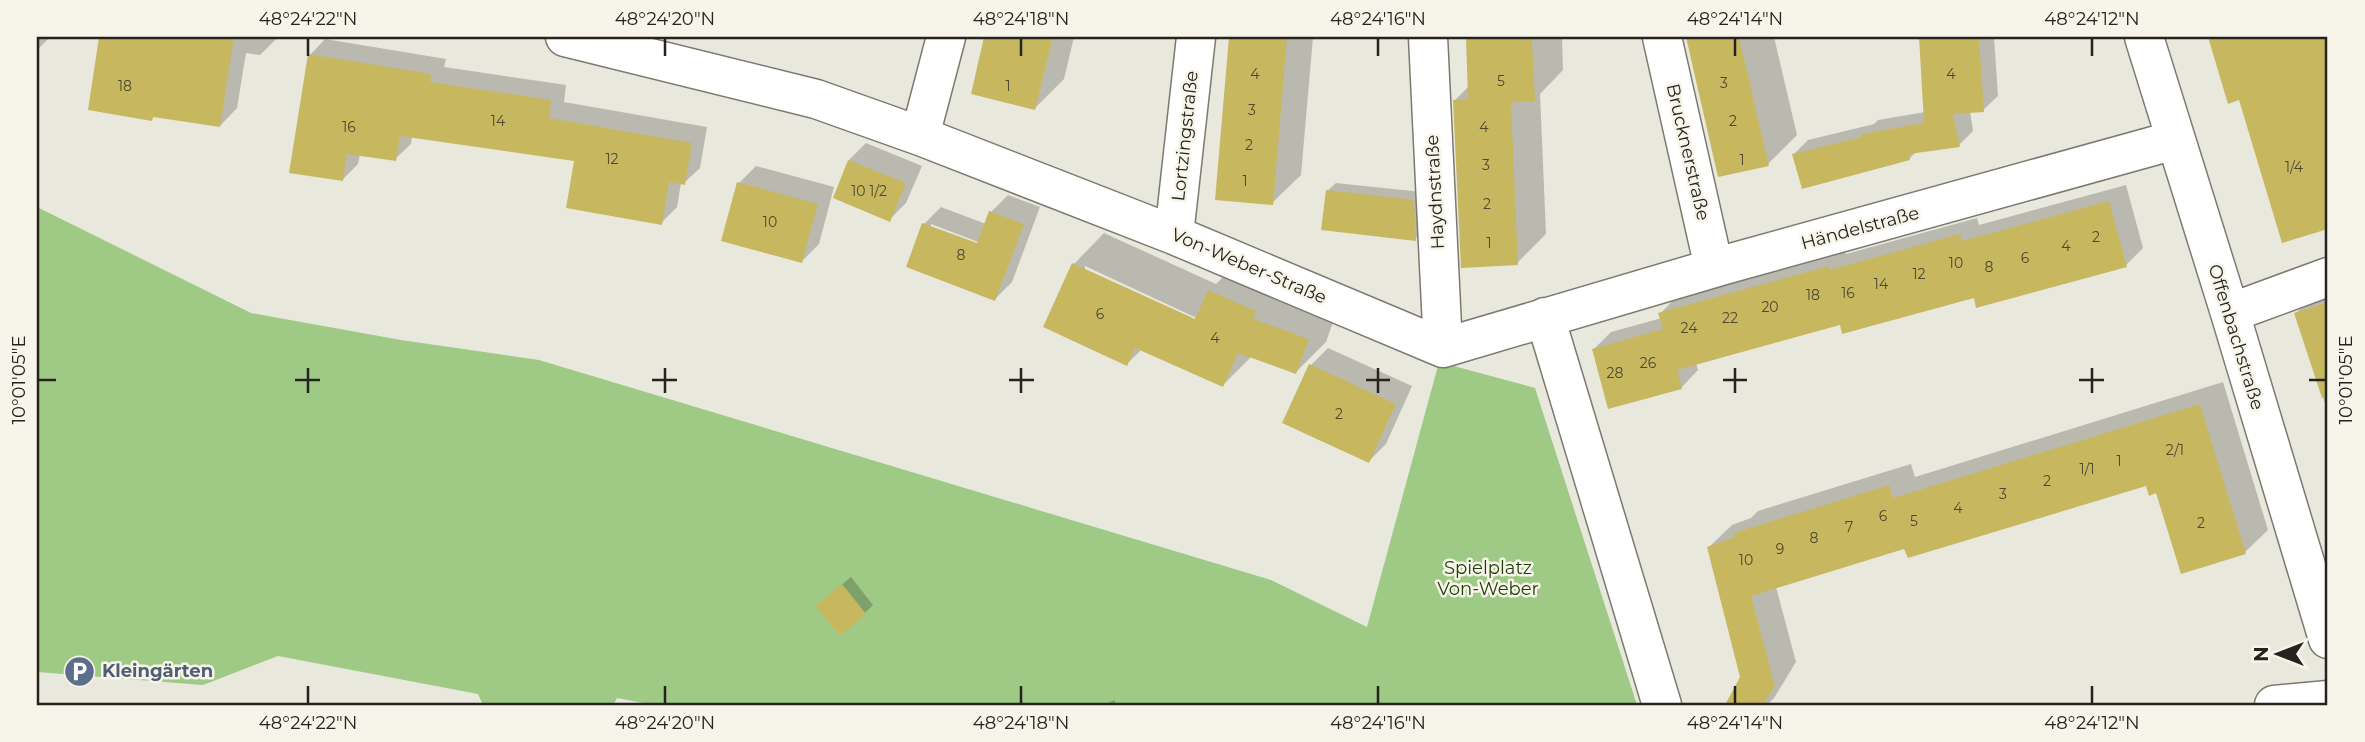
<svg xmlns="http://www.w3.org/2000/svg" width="2365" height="742" font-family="Montserrat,sans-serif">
<rect width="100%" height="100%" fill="#e9e8dc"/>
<path fill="#9eca86" d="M37 207 251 313 401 340 539 360 1271 580 1367 627 1439 362 1535 388 1637 705H654L617 698 613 705H483L478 694 278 656 203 685 37 672Z"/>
<path fill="#0003" fill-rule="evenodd" d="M37 37H50L37 50Z
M101 37H278L260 55 246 53 237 108 220 126 155 115 152 119 89 109Z
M986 37H1074L1064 79 1035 108 973 93Z
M1231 37H1313L1301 175 1272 203 1217 199Z
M1467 37H1562L1563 70 1540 94 1546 234 1517 263 1455 100 1469 86Z
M1687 37H1774L1797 135 1768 164 1719 175Z
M1921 37H1994L1998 96 1983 110 1970 111 1973 131 1959 145 1917 151 1909 159 1794 154 1808 140 1874 124 1878 120 1925 112Z
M2209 37H2328V227L2283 241 2240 98 2229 102Z
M325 39 446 59 444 67 566 85 564 102 707 127 700 168 684 183H681L677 207 661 223 576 160 412 136 411 144 395 159 360 154 358 164 343 179 310 55Z
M866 143 922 166 906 203 889 220 835 197 849 160Z
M756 166 834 187 819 244 802 261 739 183Z
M1336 183 1422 192 1424 230 1415 239 1327 191Z
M2126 185 2143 248 2126 265 1841 323 1696 363 1698 370 1681 388 1594 349 1611 332 1662 318 1660 314 1677 296 1845 250 1846 254 1977 218 1979 225Z
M1008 195 1040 207 1012 282 995 299 924 224 941 207 986 224 991 212ZM931 224 986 245 985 248 931 228Z
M1104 233 1216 284 1240 260 1338 308 1326 342 1296 372 1252 356 1223 385 1142 349 1127 364 1045 326 1074 264ZM1085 266 1203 321 1202 324 1085 270Z
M2328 282V413L2296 313Z
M1328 348 1412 386 1386 444 1369 461 1311 365Z
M2223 382 2268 530 2245 552 2147 484 1906 547 1776 587 1796 662 1774 698 1767 705H1727L1742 677 1709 547 1732 525 1751 518 1758 511 1911 464 1915 477Z
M851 577 873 605 865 613 826 598Z
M1114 700 1117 705H1105Z"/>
<path fill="#c7b860" d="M99 37H234L220 127 153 117 152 121 88 110Z
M984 37H1053L1035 110 971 94Z
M1229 37H1287L1273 205 1215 200Z
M1466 37H1532L1535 101 1511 102 1518 265 1461 268 1453 100 1468 99Z
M1686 37H1739L1769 166 1718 177Z
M1919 37H1979L1984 112 1953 114 1960 147 1909 154 1910 160 1802 189 1792 154 1862 137V134L1924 123Z
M2208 37H2328V229L2282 243 2239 100 2228 104Z
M308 54 431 74 430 82 551 100 549 118 692 143 685 185 669 182 662 225 566 208 574 161 400 136 396 161 347 154 343 181 289 173Z
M848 160 906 183 890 222 833 198Z
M737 182 818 204 802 263 721 241Z
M1326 190 1414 200 1416 241 1321 230Z
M2109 201 2127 267 1976 308 1974 298 1842 334 1840 325 1677 370 1682 389 1608 409 1592 349 1663 329 1658 313 1829 266V270L1960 234 1962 241Z
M989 211 1024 224 995 301 906 267 922 223 977 243Z
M1072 263 1195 319 1208 290 1256 311 1253 319 1309 339 1296 374 1238 353 1223 387 1135 348 1127 366 1043 327Z
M2328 302V397L2322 398 2294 313Z
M1309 364 1396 404 1369 463 1282 423Z
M2200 404 2246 554 2181 574 2156 493 2149 496 2146 486 1908 558 1904 549 1751 596 1775 686 1763 705H1725L1740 677 1707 547 1735 537 1734 533 1889 485 1893 498Z
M842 584 866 614 840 636 815 606Z"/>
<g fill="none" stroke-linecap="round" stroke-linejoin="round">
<defs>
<path id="minor" d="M565 37 816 99 920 136 1174 235 1443 348 1724 265 2175 140
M1428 37 1443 348
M1662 37 1714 268
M2144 37 2230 313 2328 639
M920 136 946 37
M1174 235 1196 37
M2230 313 2328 277
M1545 317 1662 705
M2274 705 2328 700"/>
</defs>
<use href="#minor" stroke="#7c7a70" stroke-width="41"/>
<use href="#minor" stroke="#fff" stroke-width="38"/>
</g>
<path fill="none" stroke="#24231f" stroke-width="2.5" d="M308 38V56M665 38V56M1021 38V56M1378 38V56M1735 38V56M2092 38V56M308 368V393M665 368V393M1021 368V393M1378 368V393M1735 368V393M2092 368V393M38 380H56M295 380H320M652 380H677M1009 380H1034M1366 380H1390M1723 380H1747M2079 380H2104M2309 380H2326M308 686V704M665 686V704M1021 686V704M1378 686V704M1735 686V704M2092 686V704"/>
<defs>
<symbol id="parking-disc" viewBox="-11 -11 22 22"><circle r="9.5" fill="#5c6f8a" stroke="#f7f5e9"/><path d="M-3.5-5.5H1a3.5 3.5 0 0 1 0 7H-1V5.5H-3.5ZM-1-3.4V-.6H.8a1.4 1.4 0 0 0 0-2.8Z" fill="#fff"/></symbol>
</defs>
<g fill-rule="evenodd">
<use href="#parking-disc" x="62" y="654" width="35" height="35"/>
</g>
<g text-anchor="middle" stroke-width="5" stroke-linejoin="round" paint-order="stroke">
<g font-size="14" fill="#4d482f">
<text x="1255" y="79">4</text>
<text x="1951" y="79">4</text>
<text x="1501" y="86">5</text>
<text x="1724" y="88">3</text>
<text x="125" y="91">18</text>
<text x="1008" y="91">1</text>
<text x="1252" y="115">3</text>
<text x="498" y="126">14</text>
<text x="1733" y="126">2</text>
<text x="349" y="132">16</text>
<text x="1484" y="132">4</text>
<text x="1249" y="150">2</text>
<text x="612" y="164">12</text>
<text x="1742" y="165">1</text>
<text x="1486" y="170">3</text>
<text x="2294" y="172">1/4</text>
<text x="1245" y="186">1</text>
<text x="869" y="196">10 1/2</text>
<text x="1487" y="209">2</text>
<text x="770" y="227">10</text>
<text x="2096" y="242">2</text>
<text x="1489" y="248">1</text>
<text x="2066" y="251">4</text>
<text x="961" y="260">8</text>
<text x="2025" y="263">6</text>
<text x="1956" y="268">10</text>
<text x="1989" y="272">8</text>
<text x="1919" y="279">12</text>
<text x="1881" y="289">14</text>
<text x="1848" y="298">16</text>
<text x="1813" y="300">18</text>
<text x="1770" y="312">20</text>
<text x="1100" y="319">6</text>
<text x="1730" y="323">22</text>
<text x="1689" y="333">24</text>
<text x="1215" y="343">4</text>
<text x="1648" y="368">26</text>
<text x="1615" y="378">28</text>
<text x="1339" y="419">2</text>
<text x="2175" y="455">2/1</text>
<text x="2119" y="466">1</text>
<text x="2087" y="474">1/1</text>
<text x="2047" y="486">2</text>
<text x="2003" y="499">3</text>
<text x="1958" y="513">4</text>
<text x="1883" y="521">6</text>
<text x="1914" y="526">5</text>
<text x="2201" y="528">2</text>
<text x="1849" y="532">7</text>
<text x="1814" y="543">8</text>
<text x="1780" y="554">9</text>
<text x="1746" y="565">10</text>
</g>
<g font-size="18" fill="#24231f" stroke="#f7f5e9">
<text transform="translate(1185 136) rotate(-84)" y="6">Lortzingstraße</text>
<text transform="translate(1688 152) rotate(77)" y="6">Brucknerstraße</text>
<text transform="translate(1435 192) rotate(-93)" y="6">Haydnstraße</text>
<text transform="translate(1860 228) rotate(-15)" y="6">Händelstraße</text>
<text transform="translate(1249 266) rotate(23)" y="6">Von-Weber-Straße</text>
<text transform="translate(2236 337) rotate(73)" y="6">Offenbachstraße</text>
</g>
<g font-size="18" fill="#1f3d0a" stroke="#f7f5e9">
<text x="1488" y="574">Spielplatz<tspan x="1488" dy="21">Von-Weber</tspan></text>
</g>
<g font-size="18" font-weight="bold" fill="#4e5e75" stroke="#f7f5e9" text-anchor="start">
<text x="102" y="677">Kleingärten</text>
</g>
</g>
<rect width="2365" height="742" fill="none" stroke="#f7f5e9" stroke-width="77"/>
<g transform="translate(2278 654) rotate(270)" stroke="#f7f5e9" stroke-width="5" paint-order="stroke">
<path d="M0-5L12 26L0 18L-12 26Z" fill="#24231f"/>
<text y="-10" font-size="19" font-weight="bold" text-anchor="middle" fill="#24231f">N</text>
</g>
<rect x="38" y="38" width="2288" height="666" fill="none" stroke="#24231f" stroke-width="2.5"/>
<g font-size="18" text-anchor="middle" fill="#24231f">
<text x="308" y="25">48°24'22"N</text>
<text x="665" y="25">48°24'20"N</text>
<text x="1021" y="25">48°24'18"N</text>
<text x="1378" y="25">48°24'16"N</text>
<text x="1735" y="25">48°24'14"N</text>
<text x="2092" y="25">48°24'12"N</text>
<text transform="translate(2346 380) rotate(-90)" y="6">10°01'05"E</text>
<text transform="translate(19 380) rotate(-90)" y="6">10°01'05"E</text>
<text x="308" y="729">48°24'22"N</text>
<text x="665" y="729">48°24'20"N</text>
<text x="1021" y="729">48°24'18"N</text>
<text x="1378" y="729">48°24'16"N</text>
<text x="1735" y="729">48°24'14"N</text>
<text x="2092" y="729">48°24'12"N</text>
</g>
</svg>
